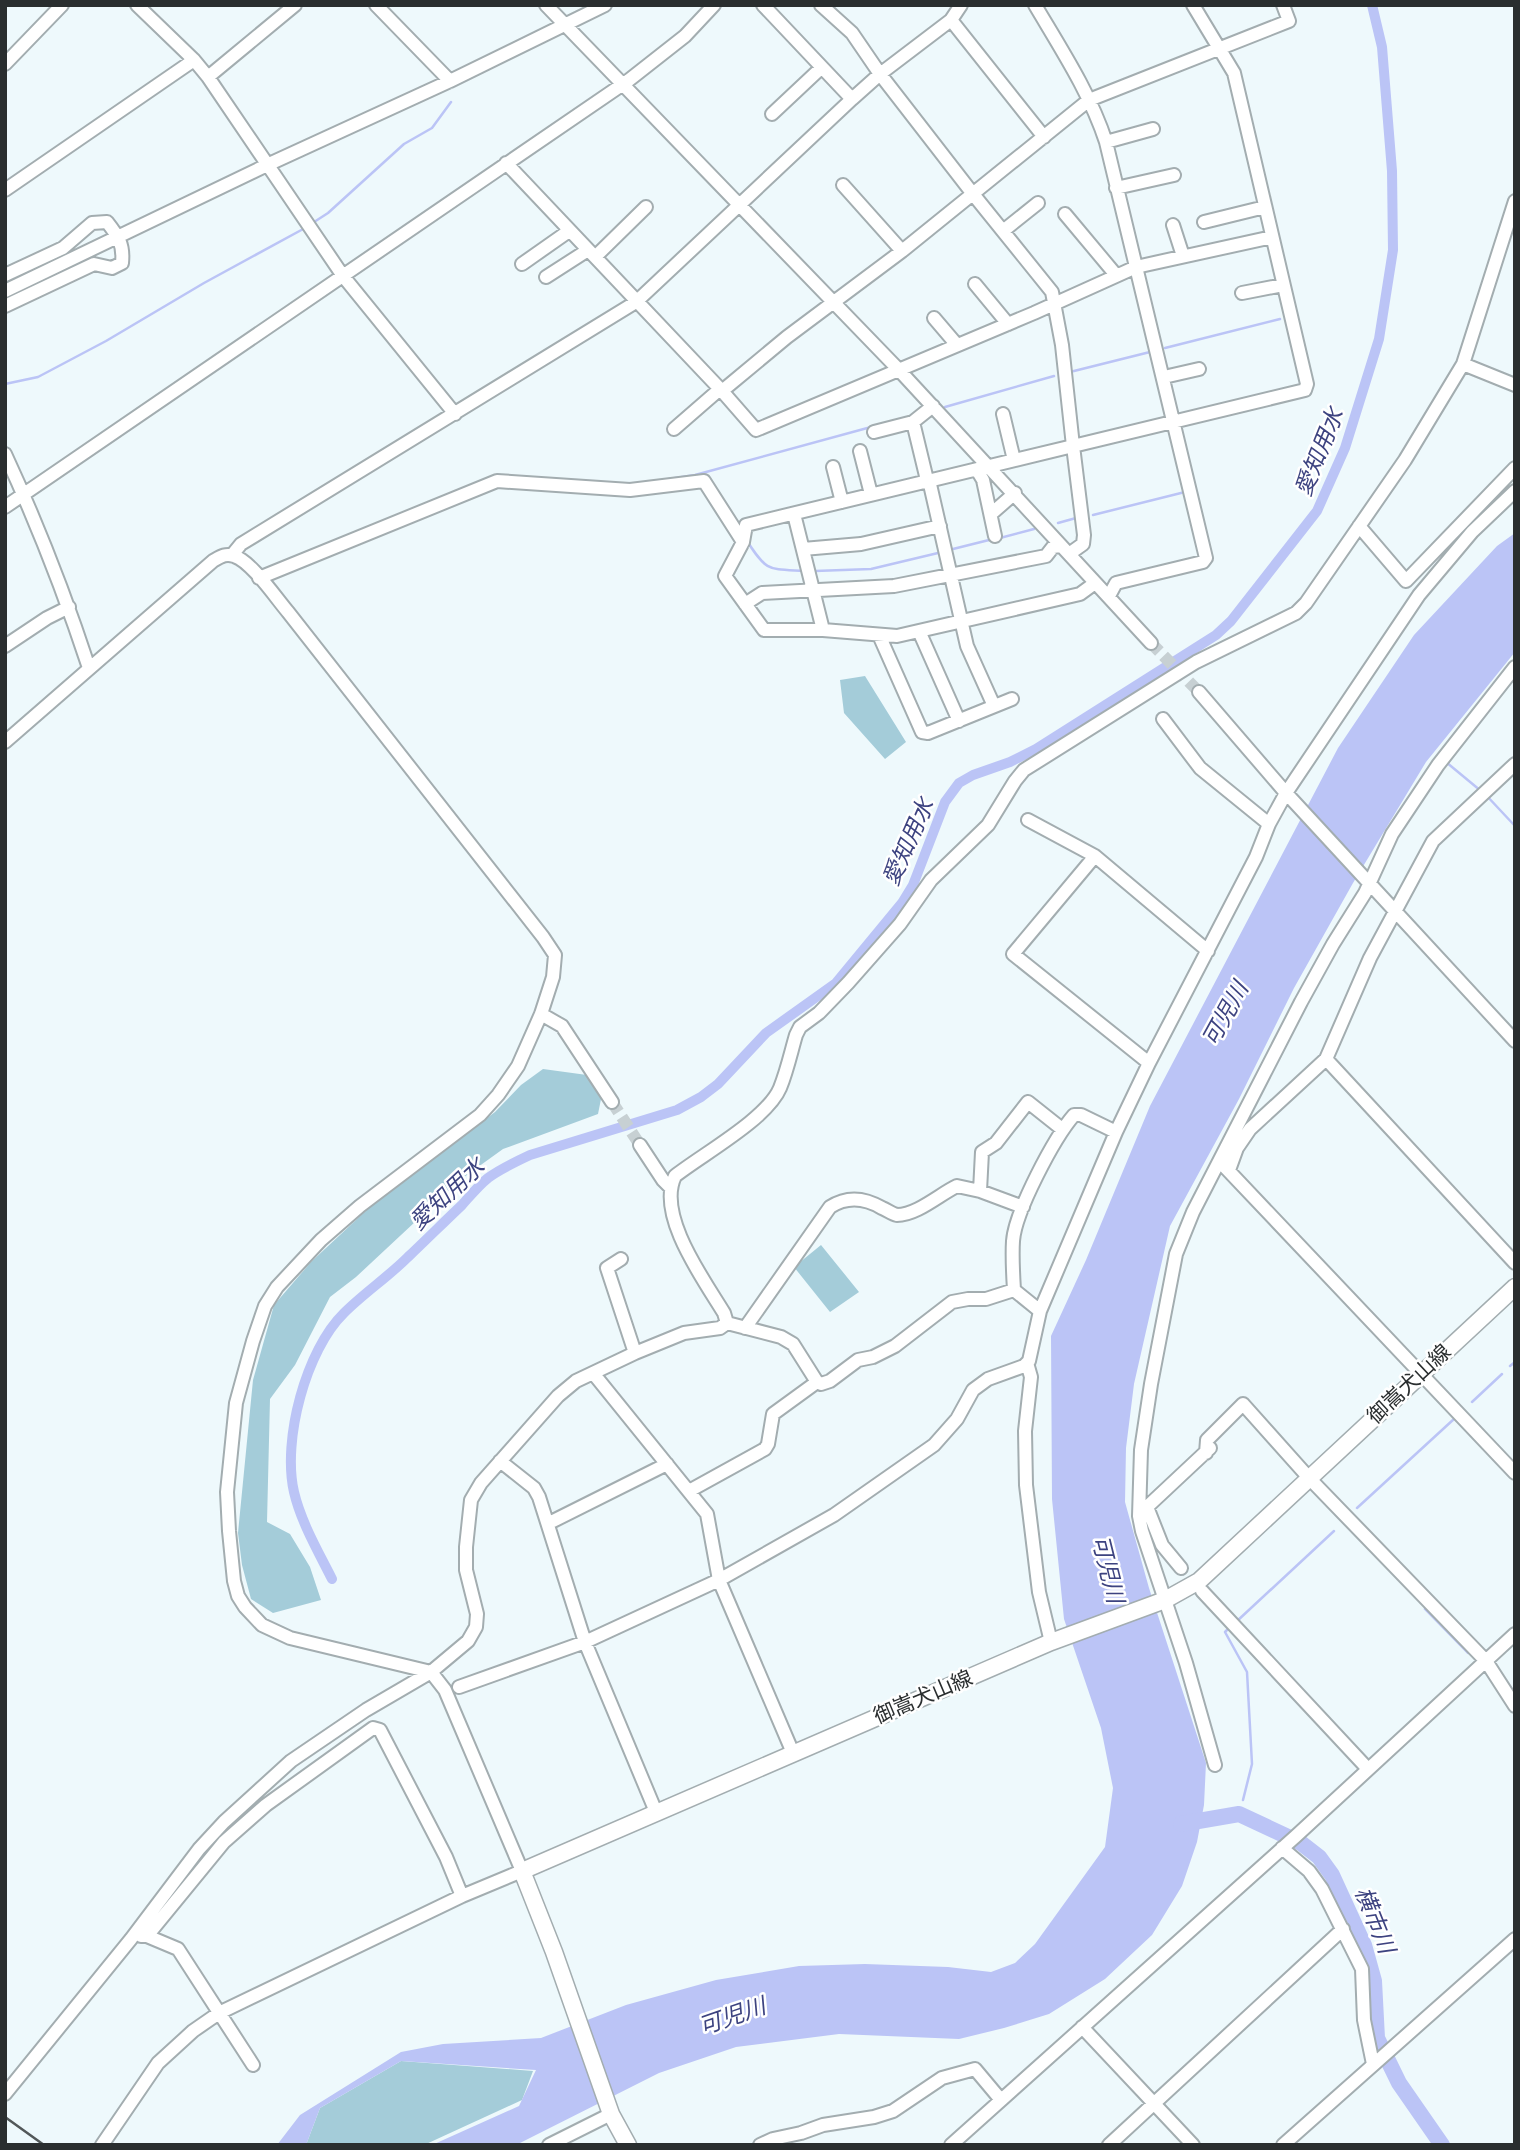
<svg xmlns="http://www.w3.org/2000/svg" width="1520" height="2150" font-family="Arial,'Noto Sans JP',sans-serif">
<rect width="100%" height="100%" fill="#eef9fc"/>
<path fill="#a4ccd9" d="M865 676 906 742 885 759 844 713 840 680Z
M543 1069 587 1075 602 1094 598 1114 503 1149 460 1180 356 1277 330 1297 295 1365 270 1399 267 1522 290 1534 310 1567 321 1600 273 1613 251 1599 242 1565 238 1533 253 1380 274 1305 311 1262 371 1206 495 1112 521 1085Z
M821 1245 859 1292 830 1312 794 1267Z
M401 2061 533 2071 522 2100 424 2145H306L320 2108Z"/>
<path fill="#bbc4f6" d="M1515 533V652L1426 762 1353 883 1294 988 1239 1099 1170 1226 1134 1384 1126 1448 1125 1502 1149 1588 1206 1763 1204 1805 1197 1842 1182 1886 1152 1935 1105 1979 1049 2014 1004 2028 959 2039 839 2034 736 2047 659 2073 516 2145H432L519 2106 536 2070 401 2061 320 2108 306 2145H277L300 2115 401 2052 443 2044 541 2038 626 2005 716 1980 799 1966 865 1964 948 1967 991 1972 1015 1963 1035 1944 1105 1847 1113 1788 1101 1728 1064 1619 1052 1499 1051 1336 1086 1260 1150 1106 1338 748 1414 635 1497 546Z"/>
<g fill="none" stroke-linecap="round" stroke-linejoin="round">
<path stroke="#bbc4f6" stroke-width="2.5" d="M311 224 328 213 404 144 432 128 451 102
M1165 348 1280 319
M1070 372 1150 352
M5 384 38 377 106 341 204 283 305 228
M945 407 1054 376
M656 481 695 475 871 427
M1093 515 1185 492
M1058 523 1076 518
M1000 538 1034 529
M747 541C767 572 768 569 804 571
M949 550 993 539
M815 571 871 569 938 553
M1446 762 1481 791
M1486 795 1515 826
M1510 1366 1515 1362
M1472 1402 1502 1374
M1357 1508 1454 1419
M1425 1609 1468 1653
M1236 1622 1334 1531
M1229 1628 1225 1632 1247 1672 1252 1764 1243 1800
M1239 1814 1240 1809"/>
<path stroke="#bbc4f6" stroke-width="10" d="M332 1579C318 1551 301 1522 294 1492 282 1440 306 1350 344 1313 364 1293 388 1277 408 1257 426 1240 444 1222 462 1205 470 1196 478 1186 488 1178 500 1169 515 1162 530 1155L677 1110 701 1097 718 1084 766 1033 836 983 902 903 913 885 945 802 959 783 973 775 1010 762 1036 749 1216 635 1231 621 1317 511 1345 448 1379 339 1393 250 1392 171 1382 47 1372 5"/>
<path stroke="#bbc4f6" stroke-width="16" d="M1181 1824 1239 1814 1301 1843 1319 1857 1332 1875 1364 1945 1374 1981 1377 2038 1399 2083 1442 2145"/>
<path stroke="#c7d0d3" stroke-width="12" stroke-dasharray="12 6" stroke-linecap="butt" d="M1151 643 1199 692
M612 1102 640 1145"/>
<defs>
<path id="minor" d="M137 5 194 60 208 77 343 276 455 414
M376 5 450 81
M546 5 899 370 1151 643
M763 5 852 99
M821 5 852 33 880 74 973 194 1052 292 1062 345 1073 446 1305 390 1307 384 1234 73 1193 5
M1035 5C1061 49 1090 93 1106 142L1206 558 1203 562 1116 583 1109 596
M951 20 1044 137
M5 64 62 5
M208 77 295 5
M772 114 821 68
M1106 142 1153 129
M506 163 722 391 756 430 1034 313 1136 267 1272 237
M843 185 902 251
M1116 188 1174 175
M5 190 194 60
M1065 214 1116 275
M1204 222 1265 207
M1173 225 1183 256
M1003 231 1038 203
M595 257 646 207
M522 264 569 231
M5 275 63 248 92 223 107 222C118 236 124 244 122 263L112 268 94 264 5 306
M546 277 588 250
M975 284 1008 324
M5 291 267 165 450 81 605 5
M1242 293 1283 285
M934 318 957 345
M1463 364 1515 385
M1164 377 1199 369
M722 391 787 337 902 251 1089 100 1289 21 1283 5
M1003 414 1014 460
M913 422 927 480
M674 429 720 389
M874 432 913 422 933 406
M860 451 871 494
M5 454C37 523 65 595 89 668
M833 467 842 502
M977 470 983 480 995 536
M929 480 967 646 994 706
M5 507 629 80 685 36 714 5
M794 514 823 630
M991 514 1015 493
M1359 526 1406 581 1515 468
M803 549 861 544 940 526
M1069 554 1083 544 1084 535 1073 446 746 525 743 542 725 576 764 630H823L897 636 1080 594 1095 583
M232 555 241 544 636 302 852 99 880 74 951 20 961 5
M259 578 497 481 630 490 704 481 743 542
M745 604 762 593 894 586 1046 556 1053 547 1060 546
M919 631 959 721
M879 635 922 732 928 733 1012 699
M5 646 47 618 69 607
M1199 692 1286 793 1515 1041
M1163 719 1200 768 1269 824 1286 793 1419 595 1472 532 1515 491
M5 742 213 561C220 557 225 553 234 556 251 561 276 598 288 612L543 937 555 955 553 977 541 1014 518 1066 498 1095 480 1115 360 1206 321 1240 277 1287 265 1306 253 1341 236 1403 227 1492 229 1531 234 1581 238 1596 245 1607 262 1625 290 1638 431 1672 445 1690 522 1871 462 1896 219 2013 193 2031 158 2063 102 2145
M1028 820 1095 856
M541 1014 562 1026 612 1102
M1326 1059 1515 1263
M1149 1063 1013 954 1095 856 1208 951
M640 1145 663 1180 670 1187
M1224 1166 1515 1473
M1229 1170 1237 1148 1250 1129 1326 1059 1370 958 1433 841 1515 764
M980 1191 982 1152 996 1143 1028 1102 1062 1129
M621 1259 607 1268 635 1353
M1040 1311 1014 1290C1013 1274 1012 1257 1013 1241 1015 1212 1054 1138 1074 1115H1081L1116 1132
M727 1323 781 1337 793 1344 817 1382 821 1384 830 1381 858 1360 873 1357 895 1346 952 1302 968 1299H986L1014 1290
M745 1328 830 1207C847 1196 865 1198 882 1208 887 1210 892 1214 897 1215 917 1215 940 1194 957 1186L980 1191 1023 1207
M1027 1363 1031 1377 1025 1431 1026 1485 1039 1592 1051 1642
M1206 1453 1207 1440 1243 1404 1310 1479 1486 1661 1515 1706
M500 1461 534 1488 539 1497 585 1642 656 1812
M689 1491 765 1449 768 1444 773 1414 817 1382
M549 1523 667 1464
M1181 1568 1162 1545 1147 1507 1210 1448
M1202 1591 1368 1769
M459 1687 585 1642 719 1580 707 1514 593 1373
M793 1753 719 1580 834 1515 934 1445 957 1419 973 1390 988 1379 1024 1366 1029 1361 1040 1311 1116 1132 1149 1063 1256 857 1269 824
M1215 1765 1186 1663 1142 1531 1139 1516 1141 1450 1151 1384 1176 1254 1193 1212 1301 1002 1333 944 1365 893 1392 834 1438 765 1515 667
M1282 1848 1309 1871 1322 1889 1362 1969 1364 2020 1373 2064
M141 1936H147L178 1949 253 2065
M147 1936 224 1842 266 1805 373 1728 380 1730 446 1857 462 1896
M1082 2027 1193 2145
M5 2094 131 1939 199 1849 224 1822 291 1761 366 1710 431 1672 468 1641 476 1627 477 1614 466 1570V1547L471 1500 481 1483 558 1396 576 1381 635 1353 684 1333 720 1328 727 1323 724 1313C704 1280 656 1215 675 1176 703 1154 767 1119 780 1088 787 1071 791 1052 796 1035L800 1027 819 1013 848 983 900 924 931 880 988 825 1015 781 1024 770 1196 662 1296 613 1306 603 1405 460 1463 364 1515 201
M549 2145 611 2114
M760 2145 773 2139 801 2133 823 2125 874 2117 893 2111 942 2078 975 2069 1001 2100
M951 2145 1296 1836 1515 1634
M1109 2145 1343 1929
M1283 2145 1515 1939"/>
<path id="major" d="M628 2145 611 2114 554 1952 522 1871 1051 1642 1165 1600 1199 1581 1515 1287"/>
</defs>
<use href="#minor" stroke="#a3adb0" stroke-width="16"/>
<use href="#major" stroke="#a3adb0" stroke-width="19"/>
<use href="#minor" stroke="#fff" stroke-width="12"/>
<use href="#major" stroke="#fff" stroke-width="16"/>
<path stroke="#525859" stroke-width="2.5" d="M5 2117 44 2145"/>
</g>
<g text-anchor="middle" stroke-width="5" stroke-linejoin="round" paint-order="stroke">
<g font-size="21" fill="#2a2e2f" stroke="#fff">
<text transform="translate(1409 1384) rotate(-43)" y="7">御嵩犬山線</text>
<text transform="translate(923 1697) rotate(-23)" y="7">御嵩犬山線</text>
</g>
<g font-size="23" font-style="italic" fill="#3d4380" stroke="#fff">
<text transform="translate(1319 452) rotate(-68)" y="8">愛知用水</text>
<text transform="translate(908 842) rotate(-66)" y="8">愛知用水</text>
<text transform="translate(1225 1014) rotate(-61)" y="8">可児川</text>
<text transform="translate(447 1194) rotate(-43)" y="8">愛知用水</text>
<text transform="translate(1108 1569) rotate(76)" y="8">可児川</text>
<text transform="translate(1375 1920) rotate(68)" y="8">横市川</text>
<text transform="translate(732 2016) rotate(-19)" y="8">可児川</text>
</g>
</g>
<rect width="1520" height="2150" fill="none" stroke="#2a2e2f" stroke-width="14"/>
</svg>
